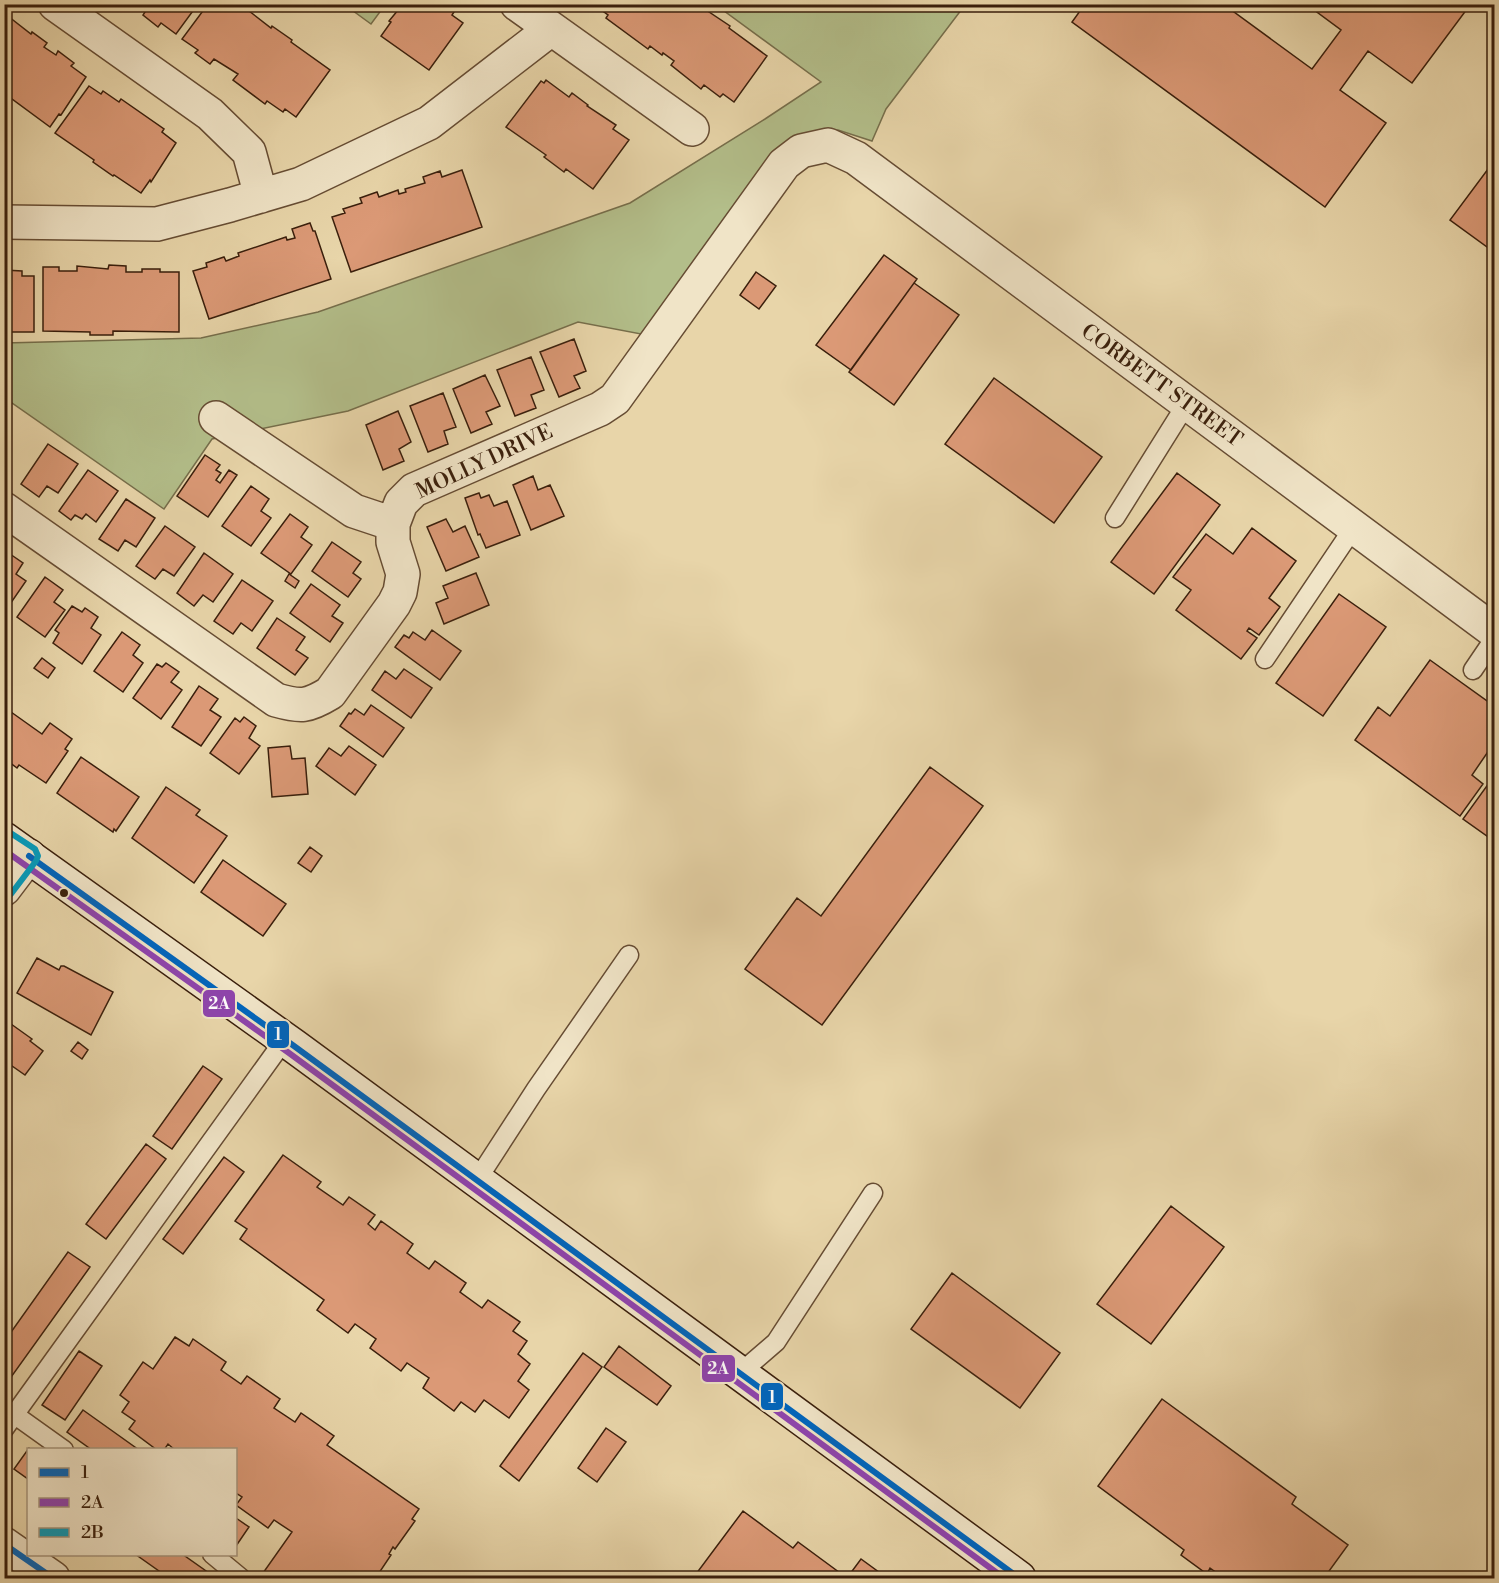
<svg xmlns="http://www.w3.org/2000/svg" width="1499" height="1583" font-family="'Libre Bodoni',serif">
<rect width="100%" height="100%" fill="#e8d5a9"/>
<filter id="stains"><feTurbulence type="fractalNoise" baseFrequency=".00333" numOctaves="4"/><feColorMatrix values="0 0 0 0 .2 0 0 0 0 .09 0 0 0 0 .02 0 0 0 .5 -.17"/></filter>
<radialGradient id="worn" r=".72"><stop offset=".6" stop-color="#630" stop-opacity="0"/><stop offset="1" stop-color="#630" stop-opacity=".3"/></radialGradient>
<path fill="#b3be8a" stroke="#766e4b" stroke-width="1.5" d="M345 5H385L371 24Z
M716 5H965L886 109 872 141 838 130 806 136 641 334 578 322 348 411 212 439 164 509 5 398V343L201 338 318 312 630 203 765 119 821 82Z"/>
<path fill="#db9976" stroke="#3a1f0c" stroke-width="1.5" d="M140 4H198L176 34 161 23 158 27 143 15 147 9Z
M208 4H240L271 28 272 26 292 40 291 42 330 70 296 117 285 109 283 112 267 101 265 104 233 80 238 74 214 59 210 64 195 53 198 50 182 39Z
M403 4H449L448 8 454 12 452 15 463 23 429 70 381 36 391 22 389 21Z
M593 4H697L730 26 729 28 767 56 734 102 723 94 720 97 704 85 701 89 671 65 674 61 663 53 662 55 650 46 648 49 606 18 608 15Z
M1085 4H1223L1312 69 1341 30 1306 4 1470 5 1412 83 1368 51 1340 90 1386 123 1325 207 1072 22Z
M4 13 31 34 32 32 47 43 44 47 56 55 58 51 74 63 71 66 86 77 61 115 59 114 50 127 4 93Z
M546 80 569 97 572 93 588 105 587 106 616 125 613 129 629 140 593 189 566 169 564 172 544 157 546 155 506 127 541 81 544 83Z
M89 86 101 94 103 91 119 102 121 99 164 129 162 132 176 143 151 182 150 180 141 193 114 175 113 176 93 162 94 160 55 133Z
M1494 161V252L1450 220Z
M462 170 482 227 351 272 332 217 345 213 343 209 362 203 360 198 377 192 379 197 398 190 399 194 406 192 405 189 425 183 423 177 440 171 442 177Z
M310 223 313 231H315L331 279 209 319 193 271 207 267 206 263 224 257 226 261 239 256 238 253 286 237 287 240 295 238 292 229Z
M884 255 917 279 851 370 816 345Z
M109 265 126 266V272H142V269H160V272H179V332L113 331V335H90V332L43 331V267H59V271H77V266L108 269Z
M4 270 22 271V276H34V332H4Z
M756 272 776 286 759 309 740 295Z
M914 283 959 315 894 405 849 372Z
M574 339 586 371 574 376 580 388 559 397 540 352Z
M531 357 544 390 531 395 536 408 515 416 497 370Z
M485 375 500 406 486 412 492 424 471 433 453 389Z
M994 378 1102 457 1054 523 945 444Z
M443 393 456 427 444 431 448 444 428 452 410 406Z
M398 411 411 442 399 449 404 461 383 470 366 425Z
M48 444 78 464 58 493 47 486 39 497 21 484Z
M205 455 220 465 216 470 221 473 216 480 220 483 229 470 237 475 208 517 177 496Z
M88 470 118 491 96 522 86 514 82 519 75 515 71 520 59 511Z
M1177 473 1220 505 1154 594 1111 562Z
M533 476 538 490 550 485 564 516 531 530 513 485Z
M251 486 269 499 261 511 271 518 251 546 222 526Z
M479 493 481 498 489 495 494 506 507 501 520 535 486 548 480 534 478 535 465 498Z
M126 499 155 518 136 547 125 540 118 551 99 539Z
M290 514 308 527 301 537 312 545 291 574 261 553Z
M446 519 453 532 465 526 479 557 446 571 427 527Z
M165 526 195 547 174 576 163 569 155 579 136 566Z
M1252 528 1296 561 1269 598 1280 607 1259 635 1249 628 1247 631 1257 638 1241 659 1176 610 1191 590 1173 577 1206 534 1233 554Z
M332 542 361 562 353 573 361 579 348 597 312 571Z
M204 553 233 574 213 602 203 595 194 606 177 593Z
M10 554 23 563 16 574 26 581 6 610 4 556 7 558Z
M476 573 489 605 444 624 436 603 448 598 443 586Z
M289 574 299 581 295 588 285 581Z
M45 577 63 590 54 602 65 610 45 637 17 617Z
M242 580 273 601 252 631 241 623 233 634 214 621Z
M311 584 340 605 332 616 343 623 330 642 290 613Z
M1339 594 1386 627 1323 716 1276 683Z
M72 606 82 612 85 608 98 617 91 628 101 635 82 664 53 643 59 633 55 630Z
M277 618 305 637 296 650 308 658 295 675 257 648Z
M432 630 461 651 440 680 395 647 404 635 409 638 413 632 425 640Z
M122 632 140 645 133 655 143 663 123 692 94 671Z
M42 658 55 668 48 678 34 668Z
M1430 660 1494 706V743L1472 775 1483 784 1460 816 1355 740 1378 707 1390 716Z
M166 663 179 672 171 682 182 690 161 719 133 698 157 664 162 667Z
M404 669 432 688 411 718 372 690 385 671 396 679Z
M199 686 218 699 210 710 221 717 201 746 172 727Z
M371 705 404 728 383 757 340 726 349 713 351 714 355 709 364 715Z
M4 707 42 734 50 723 72 739 65 749 68 751 46 783 19 765 17 768 9 762 11 759 4 754Z
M244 717 256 726 249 738 260 746 239 774 210 753 235 718 240 722Z
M290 746 292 759 305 758 308 794 272 797 268 748Z
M349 746 376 765 355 795 316 766 329 748 341 756Z
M81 757 139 797 116 831 114 829 113 832 57 793Z
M930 767 983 806 822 1025 745 969 797 898 821 916Z
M1494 776V841L1463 819Z
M166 787 200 810 196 815 227 836 194 883 132 838Z
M310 847 322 856 311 872 298 863Z
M223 860 286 904 263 936 201 892Z
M37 958 59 970 61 966H64L113 992 91 1035 17 993Z
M4 1019 32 1039 30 1041 43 1051 25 1075 12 1066 4 1077Z
M78 1042 88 1050 82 1059 71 1051Z
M203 1066 222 1079 172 1149 153 1136Z
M146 1144 166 1159 106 1239 86 1224Z
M283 1155 321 1182 317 1187 343 1205 349 1197 375 1215 368 1224 375 1230 381 1221 413 1244 407 1253 429 1269 435 1261 466 1283 460 1292 482 1308 488 1300 520 1322 513 1331 527 1341 518 1354 530 1364 518 1381 529 1390 509 1418 484 1400 475 1412 461 1402 454 1411 423 1388 429 1378 407 1363 401 1371 370 1348 376 1339 355 1324 348 1333 317 1310 324 1300 240 1239 247 1229 235 1221Z
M224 1157 244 1172 183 1254 163 1239Z
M1171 1206 1224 1247 1151 1344 1097 1304Z
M68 1252 90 1267 4 1387V1342Z
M952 1273 1060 1353 1020 1408 911 1329Z
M175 1337 189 1346 193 1339 226 1362 221 1370 241 1384 247 1376 280 1399 274 1408 295 1422 301 1413 334 1436 327 1445 419 1509 412 1519 415 1521 395 1549 393 1547 389 1554 391 1555 377 1576 374 1574 371 1578H271L263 1573 292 1532 274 1520 268 1528 236 1505 242 1497 236 1493V1450H175L168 1444 164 1450H157L129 1429 135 1421 122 1412 129 1402 120 1395 143 1362 153 1369Z
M619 1346 671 1386 657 1405 604 1367Z
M79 1351 102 1366 65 1420 42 1405Z
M583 1353 602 1367 519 1481 500 1466Z
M1162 1399 1296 1497 1292 1504 1348 1545 1324 1578H1224L1210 1568 1207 1574 1181 1555 1184 1550 1098 1486Z
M83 1410 139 1450H92L67 1432Z
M606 1428 626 1442 597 1482 578 1468Z
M29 1448 32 1450H28V1479L14 1469Z
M743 1511 793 1548 798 1542 847 1578 861 1559 887 1578H693Z
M236 1518 249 1527 236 1546Z
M135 1554H182L216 1578H169Z"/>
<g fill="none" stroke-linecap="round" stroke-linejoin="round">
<defs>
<path id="lane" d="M1115 518 1187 403
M1265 659 1354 527
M1473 670 1494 639
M477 1180 536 1089 629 955
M740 1373 776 1342 873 1193
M15 1415 64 1450
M4 1429 285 1039
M212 1554 241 1578"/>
<path id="street" d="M55 4 210 114 249 152 261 196
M517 4 692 129
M4 222 157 224 230 205 301 184 429 123 551 29
M216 418 354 511 393 524
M4 509 276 700C301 707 307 707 330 693L394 604 400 592 403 574 393 542V524L401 503 414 490 600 409 615 399 784 164 801 151 828 145 856 158 1494 631
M4 889 29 856
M4 1544 53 1578"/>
<path id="secondary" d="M4 839 294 1046 1019 1578"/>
</defs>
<use href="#lane" stroke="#664c33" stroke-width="21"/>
<use href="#street" stroke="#664c33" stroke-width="36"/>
<use href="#secondary" stroke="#3a1f0c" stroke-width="36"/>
<use href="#lane" stroke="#f0e4c7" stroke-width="18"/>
<use href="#street" stroke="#f0e4c7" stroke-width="33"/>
<use href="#secondary" stroke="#f0e4c7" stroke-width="33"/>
<defs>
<path id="bus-1" d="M29 856 294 1046 1019 1578
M4 1544 53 1578"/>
<path id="bus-2" d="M4 850 289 1053 1004 1578"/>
<path id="bus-3" d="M9 832 35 849 38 856 36 861 11 894"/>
</defs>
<use href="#bus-1" stroke="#f0e4c7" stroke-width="10"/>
<use href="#bus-2" stroke="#f0e4c7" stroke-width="10"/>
<use href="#bus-3" stroke="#f0e4c7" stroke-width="10"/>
<use href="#bus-1" stroke="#0065bd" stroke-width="6"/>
<use href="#bus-2" stroke="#8e44ad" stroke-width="6"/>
<use href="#bus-3" stroke="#069bbb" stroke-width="6"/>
</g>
<circle fill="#3a1f0c" stroke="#f0e4c7" stroke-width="2" cx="64" cy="893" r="5"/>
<g text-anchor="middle" stroke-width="5" stroke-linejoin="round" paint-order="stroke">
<g font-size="21" fill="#3a1f0c" stroke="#f0e4c7">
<text transform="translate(1162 385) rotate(36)" y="7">CORBETT STREET</text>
<text transform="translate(484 461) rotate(-25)" y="7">MOLLY DRIVE</text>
</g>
</g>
<g stroke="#f0e4c7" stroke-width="2">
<rect x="202" y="989" width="34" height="29" rx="6" fill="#8e44ad"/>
<rect x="266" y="1020" width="24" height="29" rx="6" fill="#0065bd"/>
<rect x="701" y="1354" width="35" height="29" rx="6" fill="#8e44ad"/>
<rect x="760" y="1382" width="24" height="29" rx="6" fill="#0065bd"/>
</g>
<g font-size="16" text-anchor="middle" font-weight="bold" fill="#fff">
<text x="219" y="1009">2A</text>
<text x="278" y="1040">1</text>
<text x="718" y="1374">2A</text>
<text x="772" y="1403">1</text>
</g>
<rect width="1499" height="1583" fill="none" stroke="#e8d5a9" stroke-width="24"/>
<rect x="6" y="6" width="1487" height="1571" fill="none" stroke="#3a1f0c" stroke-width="3"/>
<rect x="12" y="12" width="1475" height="1559" fill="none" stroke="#3a1f0c" stroke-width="1.5"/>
<rect x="27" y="1448" width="210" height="108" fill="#f0e4c7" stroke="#a7957c" stroke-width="1.5"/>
<rect x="39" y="1468" width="30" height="9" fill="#0065bd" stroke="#a7957c" stroke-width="1.5"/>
<text x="81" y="1478" font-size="18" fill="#3a1f0c">1</text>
<rect x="39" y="1498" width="30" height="9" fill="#8e44ad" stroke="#a7957c" stroke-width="1.5"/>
<text x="81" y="1508" font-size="18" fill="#3a1f0c">2A</text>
<rect x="39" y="1528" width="30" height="9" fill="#069bbb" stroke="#a7957c" stroke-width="1.5"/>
<text x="81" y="1538" font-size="18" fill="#3a1f0c">2B</text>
<rect width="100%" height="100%" filter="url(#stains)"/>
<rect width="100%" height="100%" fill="url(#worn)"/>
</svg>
